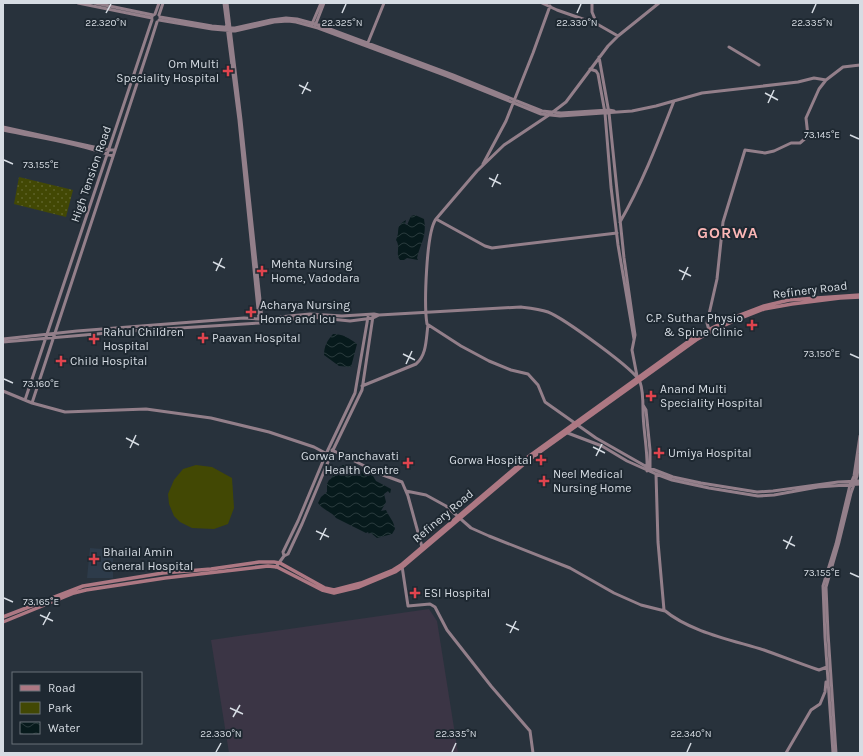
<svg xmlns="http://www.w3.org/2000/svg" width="863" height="756" font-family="Karla,sans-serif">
<defs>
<pattern id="park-dots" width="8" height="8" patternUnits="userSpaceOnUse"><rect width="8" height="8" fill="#424804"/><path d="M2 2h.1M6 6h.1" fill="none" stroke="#5d6228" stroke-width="1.8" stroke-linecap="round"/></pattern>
<pattern id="water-waves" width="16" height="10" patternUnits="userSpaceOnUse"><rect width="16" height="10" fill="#071a1c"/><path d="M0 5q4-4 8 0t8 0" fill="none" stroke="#2a3b3d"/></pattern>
</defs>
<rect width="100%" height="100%" fill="#28323c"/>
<path fill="#2d3b4a" d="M90 548 113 550V578H87Z"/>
<path fill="#3b3545" d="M429 609 437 621 458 753H229L211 640Z"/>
<path fill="#424804" d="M196 465 212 467 232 478 234 508 228 524 214 529 192 528 180 522 174 516 169 504 168 494 174 480 183 469Z"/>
<path fill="url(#park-dots)" d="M19 177 73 190 66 217 14 204Z"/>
<path fill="url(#water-waves)" d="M415 215 424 219C427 236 421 242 417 258L418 260 407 258 404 260H400C395 254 401 247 396 240 401 230 394 227 406 220L405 224 407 225 411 216Z
M333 334C343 334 349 338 357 344L351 367 339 366 324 355C324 346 327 341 333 334Z
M343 465 352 466 360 472 362 471 373 476 376 481 391 489 390 494 388 491 384 494 386 502 381 511 386 510C389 517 394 521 395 529L392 534 377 538 371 533 369 534 368 532 366 533 336 518C332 512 323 510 318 503L321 497 327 492V484L329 480 331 479 337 468Z"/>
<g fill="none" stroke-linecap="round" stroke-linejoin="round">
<path stroke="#937f8a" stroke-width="3" d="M78 3 152 18
M95 3 153 15
M224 3 239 120 259 319
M227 3 241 120 262 319
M542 3 557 10 597 24 618 36
M592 3V12L597 24
M659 3 618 36 608 46 566 102 549 115 504 145 477 171 436 219C426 232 424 306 427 324L461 346 489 361 511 370 528 374 538 385 545 402 596 438 647 467 673 477 701 483 757 492 773 491 838 482 860 481
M159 15 163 3
M152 16 155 14 159 3
M160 17 212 26 235 28 271 20 286 18 297 19 319 25 453 75 542 111 561 113 609 110 614 111
M159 20 212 29 235 31 274 22 288 21 296 22 318 28 447 76 541 114 560 116 632 111 656 106 702 93 798 82 814 78 826 80
M312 24 321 3
M315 26 324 3
M367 45 384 3
M729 47 759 65
M599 57 609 113 624 258 635 335 632 350 637 376
M590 69 596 71 598 74 605 113 611 187 618 245 634 339
M3 127 103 149 115 150
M3 130C40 138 78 143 113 156
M483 164 506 121 533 53 550 6
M436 219 485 246 492 248 617 233
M620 222C642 184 658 142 674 101
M709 330 707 323 717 279 723 222 745 150 765 153 774 151 791 143H800L808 136 806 118 819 89 826 80 843 67 860 65
M3 339 77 331 244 318 259 319 310 314 342 316 374 314 379 315 521 307C530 308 540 309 548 312 563 318 636 370 640 382 643 390 643 401 643 410 643 430 648 450 647 471
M3 342 131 331 260 323 311 317 350 321 373 318 379 315
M362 386 416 364C427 355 426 338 428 325
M3 391 32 403 65 412 146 409 211 418 269 432 314 447 331 456
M25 400 152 20
M32 403 151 41 157 22
M643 405 646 410 650 450V470
M565 432 602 446 627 461 656 474 672 480 709 488 758 496 774 495 818 487 860 484
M332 450 383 475 402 482 408 496 422 547
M656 474 658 542 664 610C690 632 732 640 764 650 781 656 798 663 816 669L819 670 827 667
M406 491 426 495 446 506 471 528 489 536 570 568 614 593 641 605 665 611
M284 556 283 552 298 521 326 454 355 393 368 317
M402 566 408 606 430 604 435 607 447 630 491 686 530 731 533 753
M276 567 284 556 288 554 302 524 333 450 362 390 373 316
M786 753 811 710 820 704 825 692 826 682
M833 753 825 637 823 586 836 544 850 485 854 476 860 436
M836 753 828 633 826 587 839 542 851 493 857 476 860 455"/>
<path stroke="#ad7883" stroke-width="3.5" d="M3 617 83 586 163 573 211 569 259 562H274L280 563 325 588 334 590 361 583 393 570 401 565 528 457 696 336 730 319 764 306 789 300 860 295
M3 622 74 593 86 590 165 578 268 566 277 567 322 590 334 593 359 587 395 572 405 565 530 459 696 340 708 333 738 319 764 309 792 304 840 298 860 297"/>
</g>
<path fill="none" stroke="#d6dce3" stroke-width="1.5" d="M106 13 111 4M342 13 346 4M577 13 581 4M812 13 816 4M299 85 311 91M765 93 778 100M302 94 308 82M768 103 774 90M850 135 859 139M4 160 13 164M489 178 501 184M492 187 498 174M213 262 225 268M679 270 691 276M216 271 222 258M682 280 688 267M403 354 415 360M850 354 859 358M406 364 412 351M4 379 13 383M126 438 139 445M593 447 605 453M130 448 136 435M596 456 602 444M316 531 329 537M320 540 326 528M783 540 795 546M786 549 792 536M850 573 859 577M4 598 13 602M40 615 53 621M506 624 519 630M43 625 50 612M510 633 516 621M230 708 243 714M233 717 240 705M216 752 221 743M452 752 456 743M687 752 691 743"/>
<g fill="#e0444e" stroke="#1e2831" stroke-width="1.5">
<path d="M226 65h4v4h4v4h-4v4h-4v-4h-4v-4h4z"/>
<path d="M260 265h4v4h4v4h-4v4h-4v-4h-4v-4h4z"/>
<path d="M249 306h4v4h4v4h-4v4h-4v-4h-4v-4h4z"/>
<path d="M750 319h4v4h4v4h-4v4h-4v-4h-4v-4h4z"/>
<path d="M201 332h4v4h4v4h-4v4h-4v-4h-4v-4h4z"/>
<path d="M92 333h4v4h4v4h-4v4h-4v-4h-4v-4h4z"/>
<path d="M59 355h4v4h4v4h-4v4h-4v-4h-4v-4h4z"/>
<path d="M649 390h4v4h4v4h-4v4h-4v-4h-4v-4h4z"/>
<path d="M657 447h4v4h4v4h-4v4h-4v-4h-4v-4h4z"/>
<path d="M539 454h4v4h4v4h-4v4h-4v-4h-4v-4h4z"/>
<path d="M406 457h4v4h4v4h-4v4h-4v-4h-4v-4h4z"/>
<path d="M542 475h4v4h4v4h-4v4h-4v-4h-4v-4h4z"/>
<path d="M92 553h4v4h4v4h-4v4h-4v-4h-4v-4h4z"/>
<path d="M413 587h4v4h4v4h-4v4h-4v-4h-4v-4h4z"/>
</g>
<g text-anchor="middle" stroke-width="4" stroke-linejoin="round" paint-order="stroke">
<g font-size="12" fill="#d6dce3" stroke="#1e2831" text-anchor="start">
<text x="219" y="68" text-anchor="end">Om Multi<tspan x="219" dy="14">Speciality Hospital</tspan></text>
<text x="271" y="268">Mehta Nursing<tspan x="271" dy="14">Home, Vadodara</tspan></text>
<text x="260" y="309">Acharya Nursing<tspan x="260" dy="14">Home and Icu</tspan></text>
<text x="743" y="322" text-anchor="end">C.P. Suthar Physio<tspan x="743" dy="14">&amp; Spine Clinic</tspan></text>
<text x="103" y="336">Rahul Children<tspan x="103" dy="14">Hospital</tspan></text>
<text x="212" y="342">Paavan Hospital</text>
<text x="70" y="365">Child Hospital</text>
<text x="660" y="393">Anand Multi<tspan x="660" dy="14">Speciality Hospital</tspan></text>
<text x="668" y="457">Umiya Hospital</text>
<text x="399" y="460" text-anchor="end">Gorwa Panchavati<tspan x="399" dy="14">Health Centre</tspan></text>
<text x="532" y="464" text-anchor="end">Gorwa Hospital</text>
<text x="553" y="478">Neel Medical<tspan x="553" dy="14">Nursing Home</tspan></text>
<text x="103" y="556">Bhailal Amin<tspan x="103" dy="14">General Hospital</tspan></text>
<text x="424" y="597">ESI Hospital</text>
</g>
<g font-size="12" fill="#d6dce3" stroke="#1e2831">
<text transform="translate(91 174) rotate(-71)" y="4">High Tension Road</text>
<text transform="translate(810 290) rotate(-7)" y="4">Refinery Road</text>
<text transform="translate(443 516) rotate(-40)" y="4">Refinery Road</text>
</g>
<g font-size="16" font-weight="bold" letter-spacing="1" fill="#fbb6b5" stroke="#1e2831">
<text x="728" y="238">GORWA</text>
</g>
</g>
<g font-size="10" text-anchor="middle" fill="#d6dce3" stroke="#1e2831" stroke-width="4" stroke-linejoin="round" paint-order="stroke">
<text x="106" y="26">22.320°N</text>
<text x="342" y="26">22.325°N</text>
<text x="577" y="26">22.330°N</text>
<text x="812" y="26">22.335°N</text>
<text x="822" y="138">73.145°E</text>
<text x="41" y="168">73.155°E</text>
<text x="822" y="357">73.150°E</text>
<text x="41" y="387">73.160°E</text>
<text x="822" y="576">73.155°E</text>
<text x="41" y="605">73.165°E</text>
<text x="221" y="737">22.330°N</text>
<text x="456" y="737">22.335°N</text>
<text x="691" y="737">22.340°N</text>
</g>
<rect width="863" height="756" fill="none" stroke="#d6dce3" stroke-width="8"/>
<rect x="12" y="672" width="130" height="72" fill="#1e2831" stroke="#687078"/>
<rect x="20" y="685" width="20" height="6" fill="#ad7883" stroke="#687078"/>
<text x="48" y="692" font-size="12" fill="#d6dce3">Road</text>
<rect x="20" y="702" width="20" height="12" fill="#424804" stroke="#687078"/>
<text x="48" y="712" font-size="12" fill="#d6dce3">Park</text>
<rect x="20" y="722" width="20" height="12" fill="url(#water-waves)" stroke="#687078"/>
<text x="48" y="732" font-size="12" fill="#d6dce3">Water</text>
</svg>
